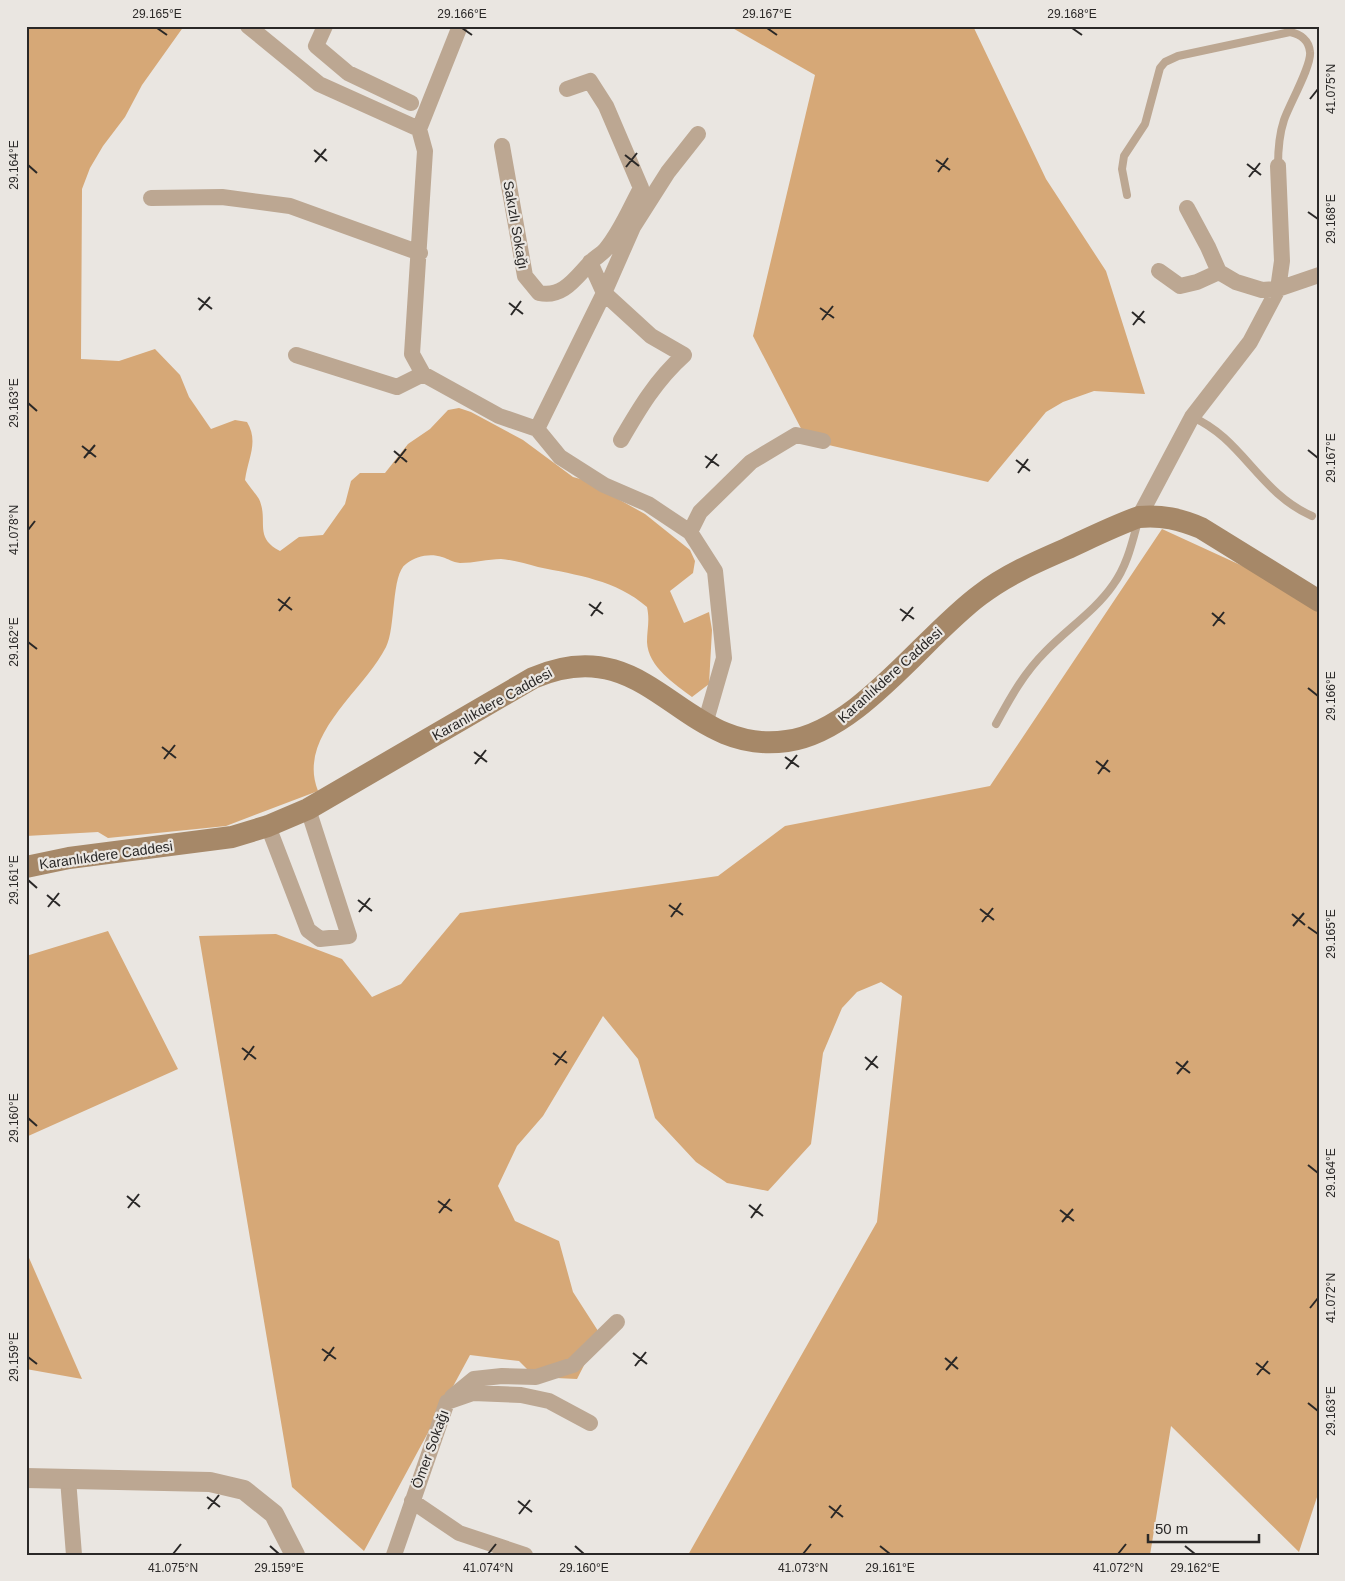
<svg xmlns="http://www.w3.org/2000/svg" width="1345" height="1581" font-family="Arial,sans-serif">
<rect width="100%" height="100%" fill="#eae6e1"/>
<path fill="#d6a877" d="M26 26H184L142 85 125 117 103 146 90 168 82 189 81 359 119 361 155 349 180 375 189 397 211 429 235 420 247 422C259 442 248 458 245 480 249 486 255 493 259 499 269 521 253 537 280 551L299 537 323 535 345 504 351 481 360 473H385L408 444 430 429 448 410 459 408 471 412 523 440 573 477 584 480 645 514 690 550 695 561 693 573 670 591 684 623 709 612 712 630 709 684 692 697C675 684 648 667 647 642 647 629 650 621 647 607 616 580 577 575 538 567 527 564 513 560 501 559 488 559 474 563 460 563 452 562 449 559 442 557 430 553 416 556 406 564 391 574 396 628 386 647 364 691 296 736 318 791L226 826 108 838 98 832 26 836Z
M729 26H973L1046 179 1106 271 1145 394 1094 391 1063 402 1046 412 988 482 807 440 753 336 815 75Z
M1162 529 1319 601V1491L1299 1552 1171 1426 1150 1555H688L877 1222 902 996 881 982 857 992 842 1008 823 1053 811 1144 768 1191 727 1183 696 1162 655 1118 638 1059 603 1016 543 1116 517 1146 498 1186 515 1221 559 1241 573 1292 600 1334 577 1379 535 1377 519 1361 470 1355 364 1551 292 1487 199 936 276 934 342 959 372 997 401 984 460 913 718 876 785 826 990 786Z
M108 931 178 1069 26 1137V956Z
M26 1251 82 1379 26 1369Z"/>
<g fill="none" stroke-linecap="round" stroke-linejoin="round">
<path stroke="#bca792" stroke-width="8" d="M1127 195 1122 169 1124 156 1145 124 1160 68 1165 62 1178 56 1290 32C1300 34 1309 40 1310 52 1312 65 1289 105 1284 120 1279 135 1278 151 1278 166
M1192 417C1242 438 1259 493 1312 516
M996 724C1010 698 1024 673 1045 652 1067 629 1095 611 1113 585 1127 566 1132 543 1138 521"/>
<path stroke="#bca792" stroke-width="16" d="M248 26 319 84 419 129 460 26
M325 26 316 46 348 73 411 103
M419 129 425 151 412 354 423 374 499 416 537 429
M698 134 668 172 633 227 604 293 537 429 560 457 604 485 648 504 690 532 715 571 724 658 705 724
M502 146 525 276 539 293C562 298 574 280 589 264 594 258 601 255 606 249 621 231 630 208 641 188L606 106 590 81 567 89
M151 198 222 197 290 206 420 253
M1187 208 1208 247 1219 272 1236 282 1262 290 1278 289 1282 261 1278 166
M590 262 604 293 651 336 684 355C656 380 639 409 621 440
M1159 271 1180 286 1197 282 1219 272
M296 355 397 387 423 374
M1139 517 1192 417 1250 342 1278 289 1319 275
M690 532 700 512 751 462 796 435 823 441
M268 826 308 930 320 939 349 936 308 809
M452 1397 474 1379 502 1376 536 1377 573 1365 617 1322
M68 1479 74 1555
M412 1501 459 1533 525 1555
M394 1555 447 1402 473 1393 521 1395 549 1401 590 1423"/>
<path stroke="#bca792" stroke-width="20" d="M26 1478 210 1482 244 1490 274 1514 295 1555"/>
<path stroke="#a68868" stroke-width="22" d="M26 867 69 858 232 837 268 826 308 809 533 678C650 627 681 757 787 741 859 731 922 638 980 595 1006 575 1036 562 1066 549 1090 538 1114 526 1139 517 1162 515 1180 519 1201 528L1319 601"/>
</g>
<path fill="none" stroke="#2a2827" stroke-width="2" d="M157 28 167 35M462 28 472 35M767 28 777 35M1072 28 1082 35M1310 99 1318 89M314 150 327 161M625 155 639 166M936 160 950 170M315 162 326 149M1247 164 1261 175M28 165 37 173M626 167 637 153M938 172 948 158M1249 177 1260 163M1308 212 1318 219M198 298 212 309M509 303 523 314M820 308 834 318M199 310 210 297M1132 312 1145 323M511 315 521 301M822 320 833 306M1133 325 1144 311M28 403 37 411M82 446 96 457M1308 450 1318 458M394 451 407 462M705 456 719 466M84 458 95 445M1016 460 1030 471M395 463 406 449M706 468 717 454M1018 473 1028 459M28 530 35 521M278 599 292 610M589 604 603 614M900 609 914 619M279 611 290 597M1212 613 1225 624M591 616 601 602M902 621 913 607M1213 626 1224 612M28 642 37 649M1308 688 1318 696M162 747 176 758M474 752 487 762M785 757 799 767M164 759 175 745M1096 761 1110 772M475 764 486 750M786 769 797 755M1098 774 1108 760M28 880 37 888M47 895 60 906M358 900 372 911M669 905 683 915M48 907 59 893M980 909 994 920M359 912 370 898M1292 914 1305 925M671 917 681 903M982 922 993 908M1293 926 1304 913M1308 927 1318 934M242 1048 256 1059M553 1053 567 1063M865 1057 878 1068M244 1060 254 1046M1176 1062 1190 1073M555 1065 566 1051M866 1070 877 1056M1177 1074 1188 1061M28 1118 37 1126M1308 1165 1318 1173M127 1196 140 1207M438 1201 452 1211M749 1205 763 1216M128 1208 139 1194M1060 1210 1074 1221M439 1213 450 1199M751 1218 761 1204M1062 1222 1073 1209M1310 1308 1318 1298M322 1349 336 1359M633 1353 647 1364M28 1357 37 1364M945 1358 958 1369M324 1361 334 1347M1256 1363 1270 1374M635 1366 646 1352M946 1370 957 1357M1257 1375 1268 1361M1308 1403 1318 1411M207 1497 220 1507M518 1501 532 1512M829 1506 843 1517M208 1509 219 1495M519 1514 530 1500M831 1518 841 1505M270 1546 279 1554M575 1546 584 1554M880 1546 890 1554M1185 1546 1195 1554M173 1554 181 1544M488 1554 496 1544M803 1554 811 1544M1118 1554 1126 1544"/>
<g text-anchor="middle" stroke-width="4.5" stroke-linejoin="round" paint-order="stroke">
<g font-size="14" fill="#2a2827" stroke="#eae6e1">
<text transform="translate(516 225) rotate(80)" y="5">Sakızlı Sokağı</text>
<text transform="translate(890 675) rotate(-42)" y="5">Karanlıkdere Caddesi</text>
<text transform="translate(492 704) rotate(-29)" y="5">Karanlıkdere Caddesi</text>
<text transform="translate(106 855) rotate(-8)" y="5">Karanlıkdere Caddesi</text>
<text transform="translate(430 1449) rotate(-70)" y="5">Ömer Sokağı</text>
</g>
</g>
<rect width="1345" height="1581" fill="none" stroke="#eae6e1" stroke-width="55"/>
<path d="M1148 1534v8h111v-8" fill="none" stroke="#2a2827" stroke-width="2.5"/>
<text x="1155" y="1534" font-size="15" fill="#2a2827" stroke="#eae6e1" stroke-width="4" paint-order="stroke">50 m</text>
<rect x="28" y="28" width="1290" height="1526" fill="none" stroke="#2a2827" stroke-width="2"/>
<g font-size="12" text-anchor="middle" fill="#2a2827">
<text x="157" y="18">29.165°E</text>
<text x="462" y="18">29.166°E</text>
<text x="767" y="18">29.167°E</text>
<text x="1072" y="18">29.168°E</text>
<text transform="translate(1331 89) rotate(-90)" y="4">41.075°N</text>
<text transform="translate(14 165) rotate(-90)" y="4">29.164°E</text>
<text transform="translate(1331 219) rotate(-90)" y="4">29.168°E</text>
<text transform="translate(14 403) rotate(-90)" y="4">29.163°E</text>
<text transform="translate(1331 458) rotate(-90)" y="4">29.167°E</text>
<text transform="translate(14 530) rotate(-90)" y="4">41.078°N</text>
<text transform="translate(14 642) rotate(-90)" y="4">29.162°E</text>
<text transform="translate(1331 696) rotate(-90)" y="4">29.166°E</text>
<text transform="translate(14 880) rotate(-90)" y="4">29.161°E</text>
<text transform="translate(1331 934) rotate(-90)" y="4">29.165°E</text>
<text transform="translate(14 1118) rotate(-90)" y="4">29.160°E</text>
<text transform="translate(1331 1173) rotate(-90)" y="4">29.164°E</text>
<text transform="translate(1331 1298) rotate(-90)" y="4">41.072°N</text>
<text transform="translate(14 1357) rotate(-90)" y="4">29.159°E</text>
<text transform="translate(1331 1411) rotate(-90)" y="4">29.163°E</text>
<text x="173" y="1572">41.075°N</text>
<text x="279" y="1572">29.159°E</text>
<text x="488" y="1572">41.074°N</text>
<text x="584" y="1572">29.160°E</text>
<text x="803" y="1572">41.073°N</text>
<text x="890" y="1572">29.161°E</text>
<text x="1118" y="1572">41.072°N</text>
<text x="1195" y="1572">29.162°E</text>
</g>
</svg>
